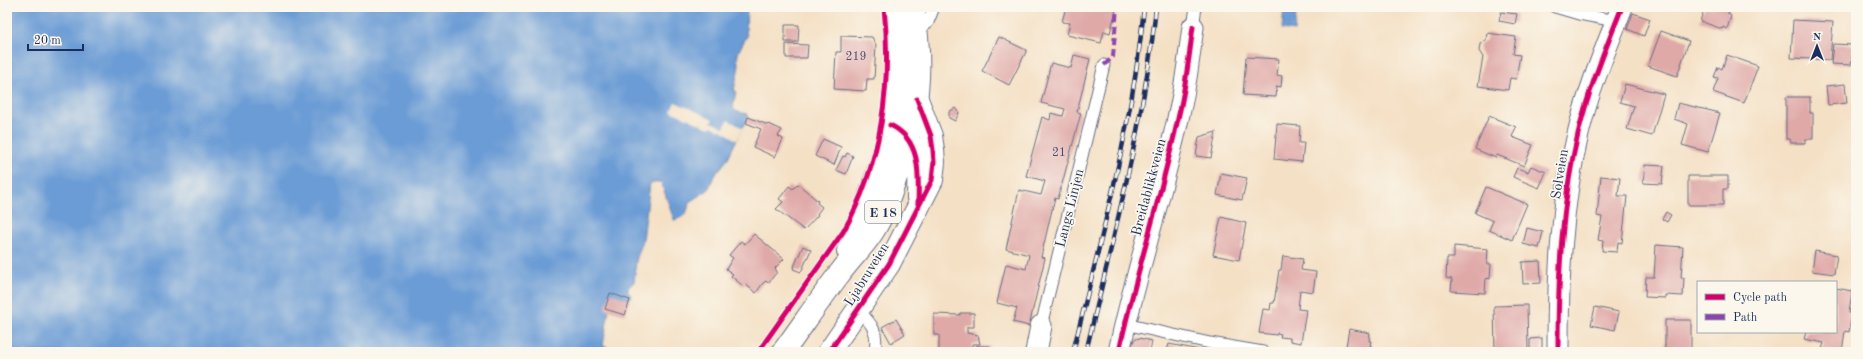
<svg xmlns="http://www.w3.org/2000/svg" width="1863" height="359" font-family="'Old Standard TT',serif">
<rect width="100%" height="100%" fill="#fbf7ec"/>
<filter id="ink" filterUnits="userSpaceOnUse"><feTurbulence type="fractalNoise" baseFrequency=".025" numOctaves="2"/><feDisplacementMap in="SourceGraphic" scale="8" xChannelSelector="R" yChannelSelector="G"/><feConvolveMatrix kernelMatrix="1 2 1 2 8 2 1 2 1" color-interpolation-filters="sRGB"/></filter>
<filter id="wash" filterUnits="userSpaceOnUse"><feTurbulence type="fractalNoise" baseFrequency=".012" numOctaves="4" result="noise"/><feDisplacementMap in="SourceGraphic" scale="16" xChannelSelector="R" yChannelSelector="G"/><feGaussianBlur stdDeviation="0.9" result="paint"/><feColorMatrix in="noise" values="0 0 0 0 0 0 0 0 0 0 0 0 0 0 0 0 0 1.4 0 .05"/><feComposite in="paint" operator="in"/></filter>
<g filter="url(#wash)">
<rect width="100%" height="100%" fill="#f4e0c5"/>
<path fill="#6c9cd5" stroke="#44669a" d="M7 7H747L746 31 747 36C742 46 734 54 739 66L734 90 736 91 733 108 735 111 747 114 748 116 727 160 714 176 708 190 689 202C688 213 685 217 674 220L661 182 650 183 643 240 636 261 634 282 628 288V292L632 296 609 309 603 346 610 348 611 352H7Z
M1284 7H1297L1294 31 1282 29Z"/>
<path fill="#f4e0c5" d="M675 102 713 119 711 122 724 128 728 120 743 128 737 140 723 131 711 126 709 128 671 111Z"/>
<g id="blocks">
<path fill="#dfa9a8" d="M1066 7H1110L1116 10 1110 33 1104 31 1101 43 1067 35 1070 23 1062 22Z
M1705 7H1730L1728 14 1731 16 1727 29 1723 27 1722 29 1700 21Z
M1501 12 1517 14 1515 24 1499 21Z
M1633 13 1650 19 1644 36 1627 29Z
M1793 20 1833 22 1830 60 1791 58Z
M785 25H799L798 42H785Z
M1661 31 1689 41 1677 76 1648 66Z
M1487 33 1516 37 1513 54 1520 55 1516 79 1510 78 1508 90 1478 86 1483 57 1479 51 1480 44 1486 40Z
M841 36 872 37 876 45 874 79H867L866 91 834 89 836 52H841Z
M999 37 1026 50V52L1009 85 982 71Z
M786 44 808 45 807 58H786Z
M1833 44 1853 45 1851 65 1831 64Z
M1074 55 1090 59 1077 112 1081 113 1058 199 1055 198 1050 218 1041 257 1045 258 1029 326 1013 322 1017 308 997 303 1006 264 1026 269 1029 255 1006 249 1019 190 1041 195 1045 181 1026 176 1042 117 1050 120 1051 113 1063 116 1065 109 1041 103 1051 63 1071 68Z
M1727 55 1758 66 1744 103 1713 92 1718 78 1714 77 1718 67 1722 69Z
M1246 57 1279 59 1277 75 1282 76 1281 87 1277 86 1276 97 1243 95Z
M1625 84 1664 94 1652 136 1627 129 1634 106 1620 102Z
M1845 84 1847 103 1828 105 1826 86Z
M1786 97H1810V113H1813V139H1805V143H1791L1790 139H1786Z
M1678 103 1720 113 1708 152 1682 145 1688 124 1674 119Z
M955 108 959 113 955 121 949 118V112Z
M1489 116 1516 127 1512 137 1533 145 1524 166 1497 155 1496 158 1475 149Z
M748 117 768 125 769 124 782 130 778 136 783 139 775 157 753 147 761 129 746 123Z
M1277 124 1300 126 1299 143H1304L1302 162 1274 159Z
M1216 132 1211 158 1196 156 1199 137Z
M823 139 841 147 834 165 815 156Z
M847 153 853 156 846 174 836 170 843 156 845 157Z
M1645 165 1664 166 1662 184 1643 183Z
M1531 166 1546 172 1539 188 1513 177 1517 168 1528 172Z
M1221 173 1247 178 1242 200 1217 195Z
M1601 176 1620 178 1618 196H1627L1622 243 1618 242 1617 252 1602 251 1603 241 1598 240 1602 217 1597 216Z
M1688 176H1728V189H1723V205H1688Z
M798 184 818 201 817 203 822 207 817 214 818 215 804 230 776 209 783 202 779 199 789 186 793 189Z
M1486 187 1527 204 1512 240 1489 230 1493 221 1475 213Z
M1666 212 1671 215 1667 222 1662 219Z
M1221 217 1246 223 1239 260 1213 255Z
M1527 228 1543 232 1539 248 1523 244Z
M754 234 784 259 775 268 777 272 768 283 766 281 763 283 756 293 745 284 743 286 731 276 733 274 726 269 733 258 729 255 741 241 745 244Z
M1656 245 1683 247 1681 278H1684L1683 296 1665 295V298L1645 297 1646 277H1654Z
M803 246 811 250 801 272 793 269Z
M1454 246 1488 249 1487 264H1491L1490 279 1486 278 1485 293 1451 291 1452 279 1446 278 1447 258H1454Z
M1815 251 1837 255 1834 274 1812 271Z
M1283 256 1303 259 1301 270 1316 272 1313 292 1300 290 1298 309 1306 310 1301 343 1290 341V338L1280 337 1281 334 1277 333V335L1259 333 1263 309 1270 310 1271 303H1274L1279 270H1281Z
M1540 261 1541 283 1523 284 1522 262Z
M1836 288 1852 291 1849 313H1852L1849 332 1845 331 1842 352 1822 349 1824 343 1804 339 1806 332H1836Z
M610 293 630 300 625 315 605 309Z
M1527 305 1528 352H1495L1494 306Z
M1595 307 1619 312 1615 330 1591 325Z
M960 313H974V327H967V333L978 335 980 344H972V352H939V335H934V314L960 315Z
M896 319 905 334 891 343 882 327Z
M1665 320H1691V352H1665Z
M1349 329 1370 333 1369 341H1371L1370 346H1372L1371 352H1345Z
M1139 338 1152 341 1150 352H1129L1134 340Z
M1542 338V352H1530V339Z
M1169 344 1205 351V352H1164L1165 350H1167Z
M976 346H990L989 352H976Z"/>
</g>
</g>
<g filter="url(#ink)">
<use href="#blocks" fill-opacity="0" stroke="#676d82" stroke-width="1"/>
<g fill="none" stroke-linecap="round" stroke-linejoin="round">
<defs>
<path id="service" d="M1555 7 1579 14 1616 21
M1193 27 1196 7
M917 30 928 22 934 7
M858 310C873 325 878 331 875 352
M1125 324 1210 343 1263 352
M1041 326 1104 65"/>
<path id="minor" d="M1036 352 1041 326
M1119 352C1136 272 1162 194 1179 114 1186 86 1189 56 1193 27
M1558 352C1558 279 1561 205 1578 134 1588 91 1606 48 1622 7"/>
<path id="tertiary" d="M899 129C920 150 919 170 918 198
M829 352 889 264 932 180 934 162 933 150 931 136 917 99"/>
<path id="trunk" d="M848 251C872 191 896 131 899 65 900 46 897 26 895 7
M783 352C802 326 820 299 840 273 851 258 866 244 875 228 886 210 892 190 898 171 918 111 924 70 913 7"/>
</defs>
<use href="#service" stroke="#676d82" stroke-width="13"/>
<use href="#minor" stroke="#676d82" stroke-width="23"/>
<use href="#tertiary" stroke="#676d82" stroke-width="24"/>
<use href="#trunk" stroke="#676d82" stroke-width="24"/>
<use href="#service" stroke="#fff" stroke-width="11"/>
<use href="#minor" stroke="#fff" stroke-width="21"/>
<use href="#tertiary" stroke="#fff" stroke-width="22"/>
<use href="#trunk" stroke="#fff" stroke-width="22"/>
<defs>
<path id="rail" d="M1073 352C1101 238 1133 124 1144 7
M1086 352C1113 238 1144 124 1156 7"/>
</defs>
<use href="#rail" stroke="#1b2f5e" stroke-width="4.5"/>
<use href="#rail" stroke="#fbf7ec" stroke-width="3" stroke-dasharray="9" stroke-linecap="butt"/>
<path stroke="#8e44ad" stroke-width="4" stroke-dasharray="8 4" stroke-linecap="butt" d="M1104 65 1113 57 1117 7"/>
<defs>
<path id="cycleway" d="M890 125C921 139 919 174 918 204
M758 352 843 232C882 164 892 84 884 7
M829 352 889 264 932 180 934 162 933 150 931 136 917 99
M1119 352C1136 272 1162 194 1179 114 1186 86 1189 56 1193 27
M1558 352C1558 279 1561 205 1578 134 1588 91 1606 48 1622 7"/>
</defs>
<use href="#cycleway" stroke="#fbf7ec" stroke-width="8"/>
<use href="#cycleway" stroke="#d6006c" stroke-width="5"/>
</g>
</g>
<g text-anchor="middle" stroke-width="3.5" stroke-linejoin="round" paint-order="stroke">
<g font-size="12" fill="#4c4e70">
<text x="856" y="60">219</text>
<text x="1059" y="156">21</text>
</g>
<rect fill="#fbf7ec" stroke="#5e6b89" stroke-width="1" x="865" y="201" width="36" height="22" rx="3"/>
<g font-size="13" font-weight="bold" fill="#1b2f5e">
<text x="883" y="217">E 18</text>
</g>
<g font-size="14" fill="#1b2f5e" stroke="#fbf7ec">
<text transform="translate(1559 174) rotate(-81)" y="5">Solveien</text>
<text transform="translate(1148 187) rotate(-75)" y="5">Breidablikkveien</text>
<text transform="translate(1069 208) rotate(-76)" y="5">Langs Linjen</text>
<text transform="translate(866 274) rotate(-58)" y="5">Ljabruveien</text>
</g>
</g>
<rect width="1863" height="359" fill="none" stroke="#fbf7ec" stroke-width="24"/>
<rect x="1697" y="281" width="140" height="52" fill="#fbf7ec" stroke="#a1a7b3"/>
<rect x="1705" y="294" width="20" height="6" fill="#d6006c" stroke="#a1a7b3"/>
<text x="1733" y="301" font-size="12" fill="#1b2f5e">Cycle path</text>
<rect x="1705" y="314" width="20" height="6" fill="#8e44ad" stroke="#a1a7b3"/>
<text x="1733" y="321" font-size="12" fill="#1b2f5e">Path</text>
<g transform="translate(1817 46)" stroke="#fbf7ec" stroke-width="3" paint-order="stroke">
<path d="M0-3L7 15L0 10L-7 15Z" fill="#1b2f5e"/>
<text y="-6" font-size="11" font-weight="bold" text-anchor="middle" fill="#1b2f5e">N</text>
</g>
<path d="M28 44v6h55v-6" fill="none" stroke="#1b2f5e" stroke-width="2"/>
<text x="34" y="44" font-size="12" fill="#1b2f5e" stroke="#fbf7ec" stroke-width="3" paint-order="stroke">20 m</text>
</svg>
